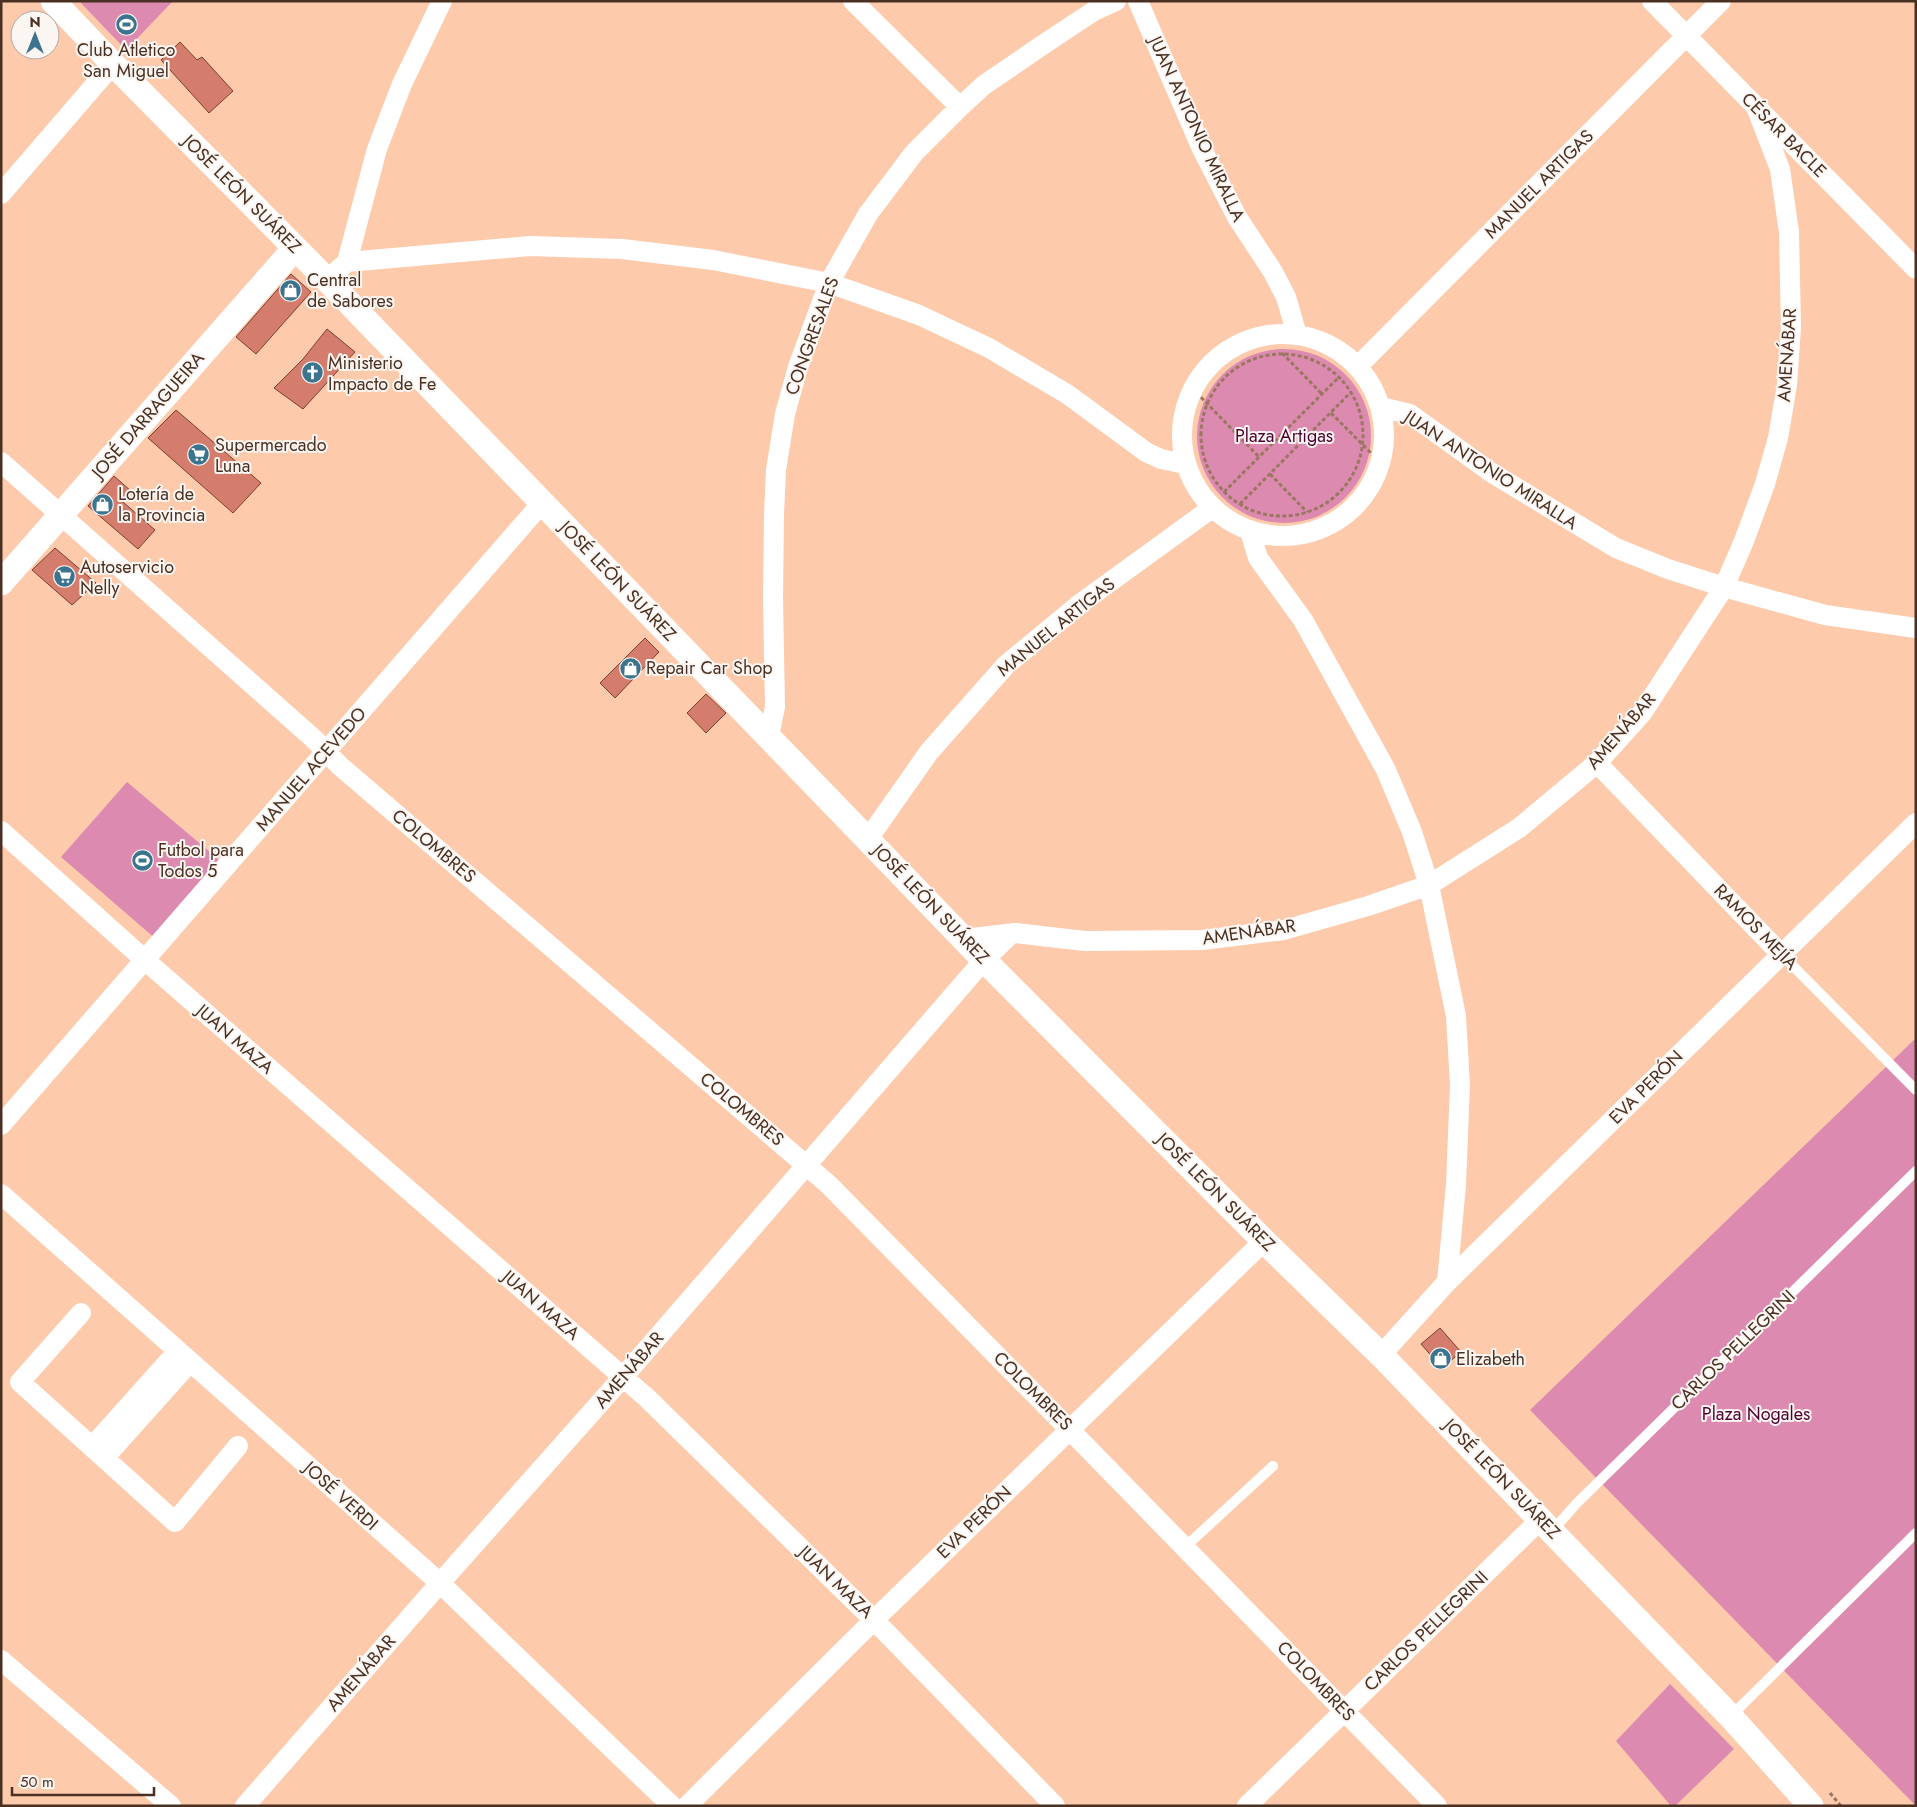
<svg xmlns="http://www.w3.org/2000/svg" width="1917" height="1807" font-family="Jost,sans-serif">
<rect width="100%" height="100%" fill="#fdcaac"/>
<path fill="#dd8ab0" d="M79 1H173L126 50Z
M1197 436a87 87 0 1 1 174 0a87 87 0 1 1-174 0Z
M127 782 223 863 157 940 61 857Z
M1916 1038V1806L1530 1410Z
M1670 1684 1734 1749 1675 1806H1671L1616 1741Z"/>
<path fill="#d57d6c" stroke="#7b3e33" d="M180 42 197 60 202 57 233 91 209 113 161 60Z
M291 274 311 292 256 354 236 337Z
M327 329 355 352 303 409 274 388 303 359Z
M176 410 261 483 233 513 148 438Z
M114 476 132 492 123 502 155 530 138 549 88 506Z
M55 548 96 583 72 605 32 570Z
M645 638 659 652 615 698 600 683Z
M706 694 726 713 706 733 687 713Z
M1440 1328 1461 1352 1442 1368 1421 1344Z"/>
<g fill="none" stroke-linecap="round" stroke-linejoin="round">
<path stroke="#9b7661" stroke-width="3" stroke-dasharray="4 2.5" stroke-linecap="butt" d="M1282 353 1322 394
M1201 435a81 81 0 1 1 162 0a81 81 0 1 1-162 0Z
M1192 388 1259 457
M1331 413 1381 463
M1270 474 1307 512
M1224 492 1339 377
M1240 504 1351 392
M1830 1793 1841 1806"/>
<path stroke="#fff" stroke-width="10" d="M1781 954 1916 1090
M1552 1531 1578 1502 1916 1171
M1185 1547 1273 1466
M1731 1717 1743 1704 1916 1533"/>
<path stroke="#fff" stroke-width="20" d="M853 1 960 107
M1138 1 1202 149 1237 217 1273 272 1286 297 1297 335
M1652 1 1916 269
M1 194 113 64
M347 262 530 246 622 249 713 260 829 283 919 315 989 348 1067 394 1146 452 1161 459 1185 464
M327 280 347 262 377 149 402 84 442 1
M1182 435a101 101 0 1 1 202 0a101 101 0 1 1-202 0Z
M1358 366 1721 1
M1381 407 1410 414 1492 473 1616 548 1668 569 1724 587 1825 615 1916 628
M1 462 314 739 340 766 828 1184 1070 1430 1437 1806
M1250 531 1258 558 1303 620 1386 770 1412 832 1429 885 1456 1016 1460 1085 1456 1185 1447 1282
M769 736 775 707 773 598 774 515 776 470 785 414 798 367 829 283 868 214 914 153 960 107 984 85 1044 44 1094 11 1116 1
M1597 763 1781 954
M1 831 146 961 647 1398 874 1620 1055 1806
M868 839 929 752 1006 665 1081 603 1212 508
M964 939 1015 933 1085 941 1202 940 1284 930 1368 906 1429 885 1519 828 1597 763 1642 713 1724 587 1744 541 1765 484 1778 438 1787 385 1791 327 1789 232 1780 169 1756 107
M1 1125 542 503
M1 1194 440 1583 672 1806
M81 1313 20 1382 175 1522 238 1446
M1381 1355 1447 1282 1916 823
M92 1447 178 1351
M104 1458 190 1362
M1 1660 171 1806
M245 1806 440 1583 623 1377 984 960 1012 933
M687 1806 874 1620 1264 1241
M1247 1806 1541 1519"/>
<path stroke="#fff" stroke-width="25" d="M53 1 113 64 327 280 984 960 1264 1241 1384 1358 1731 1717 1811 1806
M1 583 295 248"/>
</g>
<defs>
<symbol id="stadium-disc" viewBox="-11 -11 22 22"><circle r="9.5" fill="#3c738e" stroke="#fcf6f2"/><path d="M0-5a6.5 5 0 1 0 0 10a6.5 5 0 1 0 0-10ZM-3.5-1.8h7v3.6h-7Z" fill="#fff"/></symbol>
<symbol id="shop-disc" viewBox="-11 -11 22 22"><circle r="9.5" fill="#3c738e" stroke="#fcf6f2"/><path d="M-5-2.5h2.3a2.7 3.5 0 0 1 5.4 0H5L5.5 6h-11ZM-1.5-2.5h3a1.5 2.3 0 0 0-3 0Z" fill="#fff"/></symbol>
<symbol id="church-disc" viewBox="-11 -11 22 22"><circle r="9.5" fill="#3c738e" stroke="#fcf6f2"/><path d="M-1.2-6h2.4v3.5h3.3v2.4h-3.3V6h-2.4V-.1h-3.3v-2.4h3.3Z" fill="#fff"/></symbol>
<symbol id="supermarket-disc" viewBox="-11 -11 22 22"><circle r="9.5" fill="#3c738e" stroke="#fcf6f2"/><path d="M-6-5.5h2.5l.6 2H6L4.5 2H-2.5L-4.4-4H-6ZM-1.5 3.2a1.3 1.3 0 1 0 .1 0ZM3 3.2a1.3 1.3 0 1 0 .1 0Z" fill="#fff"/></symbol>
</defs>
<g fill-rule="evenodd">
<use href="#stadium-disc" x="114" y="12" width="25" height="25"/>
<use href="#shop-disc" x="278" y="278" width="25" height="25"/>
<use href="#church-disc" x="300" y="360" width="25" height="25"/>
<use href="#supermarket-disc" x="186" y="442" width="25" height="25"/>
<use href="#shop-disc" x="90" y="492" width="25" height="25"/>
<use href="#supermarket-disc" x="52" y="564" width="25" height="25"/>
<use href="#shop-disc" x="618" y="656" width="25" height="25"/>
<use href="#stadium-disc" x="130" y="848" width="25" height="25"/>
<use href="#shop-disc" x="1428" y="1346" width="25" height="25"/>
</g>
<g text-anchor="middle" stroke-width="4" stroke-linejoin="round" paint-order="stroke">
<g font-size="18" fill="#493022" stroke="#fcf6f2" text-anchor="start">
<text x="126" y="56" text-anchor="middle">Club Atletico<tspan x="126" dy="21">San Miguel</tspan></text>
<text x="307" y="286">Central<tspan x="307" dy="21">de Sabores</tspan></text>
<text x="328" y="369">Ministerio<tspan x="328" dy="21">Impacto de Fe</tspan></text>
<text x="215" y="451">Supermercado<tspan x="215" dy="21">Luna</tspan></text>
<text x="118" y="500">Lotería de<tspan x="118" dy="21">la Provincia</tspan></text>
<text x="80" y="573">Autoservicio<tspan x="80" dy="21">Nelly</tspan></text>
<text x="646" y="674">Repair Car Shop</text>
<text x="158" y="856">Futbol para<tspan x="158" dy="21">Todos 5</tspan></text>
<text x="1456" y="1365">Elizabeth</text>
</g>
<g font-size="18" fill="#493022" stroke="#fcf6f2">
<text transform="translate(1197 129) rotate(65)" y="6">JUAN ANTONIO MIRALLA</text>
<text transform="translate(1784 135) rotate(45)" y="6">CÉSAR BACLE</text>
<text transform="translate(1539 184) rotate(-45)" y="6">MANUEL ARTIGAS</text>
<text transform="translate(242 194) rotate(45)" y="6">JOSÉ LEÓN SUÁREZ</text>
<text transform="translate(812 336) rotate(-70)" y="6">CONGRESALES</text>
<text transform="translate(1787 355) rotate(-86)" y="6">AMENÁBAR</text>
<text transform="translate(148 415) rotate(-49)" y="6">JOSÉ DARRAGUEIRA</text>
<text transform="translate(1491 470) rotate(33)" y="6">JUAN ANTONIO MIRALLA</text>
<text transform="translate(618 581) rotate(46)" y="6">JOSÉ LEÓN SUÁREZ</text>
<text transform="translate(1056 627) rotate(-39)" y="6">MANUEL ARTIGAS</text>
<text transform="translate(1621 731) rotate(-49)" y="6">AMENÁBAR</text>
<text transform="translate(311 769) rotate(-49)" y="6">MANUEL ACEVEDO</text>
<text transform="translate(434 846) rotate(40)" y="6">COLOMBRES</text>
<text transform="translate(931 904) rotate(46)" y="6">JOSÉ LEÓN SUÁREZ</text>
<text transform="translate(1756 927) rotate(46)" y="6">RAMOS MEJÍA</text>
<text transform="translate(1249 932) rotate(-8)" y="6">AMENÁBAR</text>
<text transform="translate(235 1039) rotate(41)" y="6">JUAN MAZA</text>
<text transform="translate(1646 1087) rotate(-45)" y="6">EVA PERÓN</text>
<text transform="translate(742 1109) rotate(40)" y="6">COLOMBRES</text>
<text transform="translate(1216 1192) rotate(45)" y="6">JOSÉ LEÓN SUÁREZ</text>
<text transform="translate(541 1305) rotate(41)" y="6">JUAN MAZA</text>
<text transform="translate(1733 1350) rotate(-44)" y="6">CARLOS PELLEGRINI</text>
<text transform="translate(629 1370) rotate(-49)" y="6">AMENÁBAR</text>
<text transform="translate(1033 1391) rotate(45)" y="6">COLOMBRES</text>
<text transform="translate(1502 1479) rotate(46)" y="6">JOSÉ LEÓN SUÁREZ</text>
<text transform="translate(341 1496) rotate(42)" y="6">JOSÉ VERDI</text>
<text transform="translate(974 1522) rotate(-44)" y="6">EVA PERÓN</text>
<text transform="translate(836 1582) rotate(44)" y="6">JUAN MAZA</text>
<text transform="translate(1426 1631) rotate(-44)" y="6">CARLOS PELLEGRINI</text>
<text transform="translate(361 1673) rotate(-49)" y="6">AMENÁBAR</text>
<text transform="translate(1316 1681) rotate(46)" y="6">COLOMBRES</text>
</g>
<g font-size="18" fill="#4e0130" stroke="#fcf6f2">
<text x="1284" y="442">Plaza Artigas</text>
<text x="1756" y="1420">Plaza Nogales</text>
</g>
</g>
<rect width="1917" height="1807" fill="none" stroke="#493022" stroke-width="5"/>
<g transform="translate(35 35)"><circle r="24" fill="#fcf6f2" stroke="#b4a79f"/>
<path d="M0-4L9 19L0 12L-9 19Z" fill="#3c738e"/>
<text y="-8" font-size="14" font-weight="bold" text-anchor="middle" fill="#493022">N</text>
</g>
<path d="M12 1787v8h142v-8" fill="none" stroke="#493022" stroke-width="2.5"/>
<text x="20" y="1787" font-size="15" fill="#493022" stroke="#fcf6f2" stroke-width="4" paint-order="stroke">50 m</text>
</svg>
